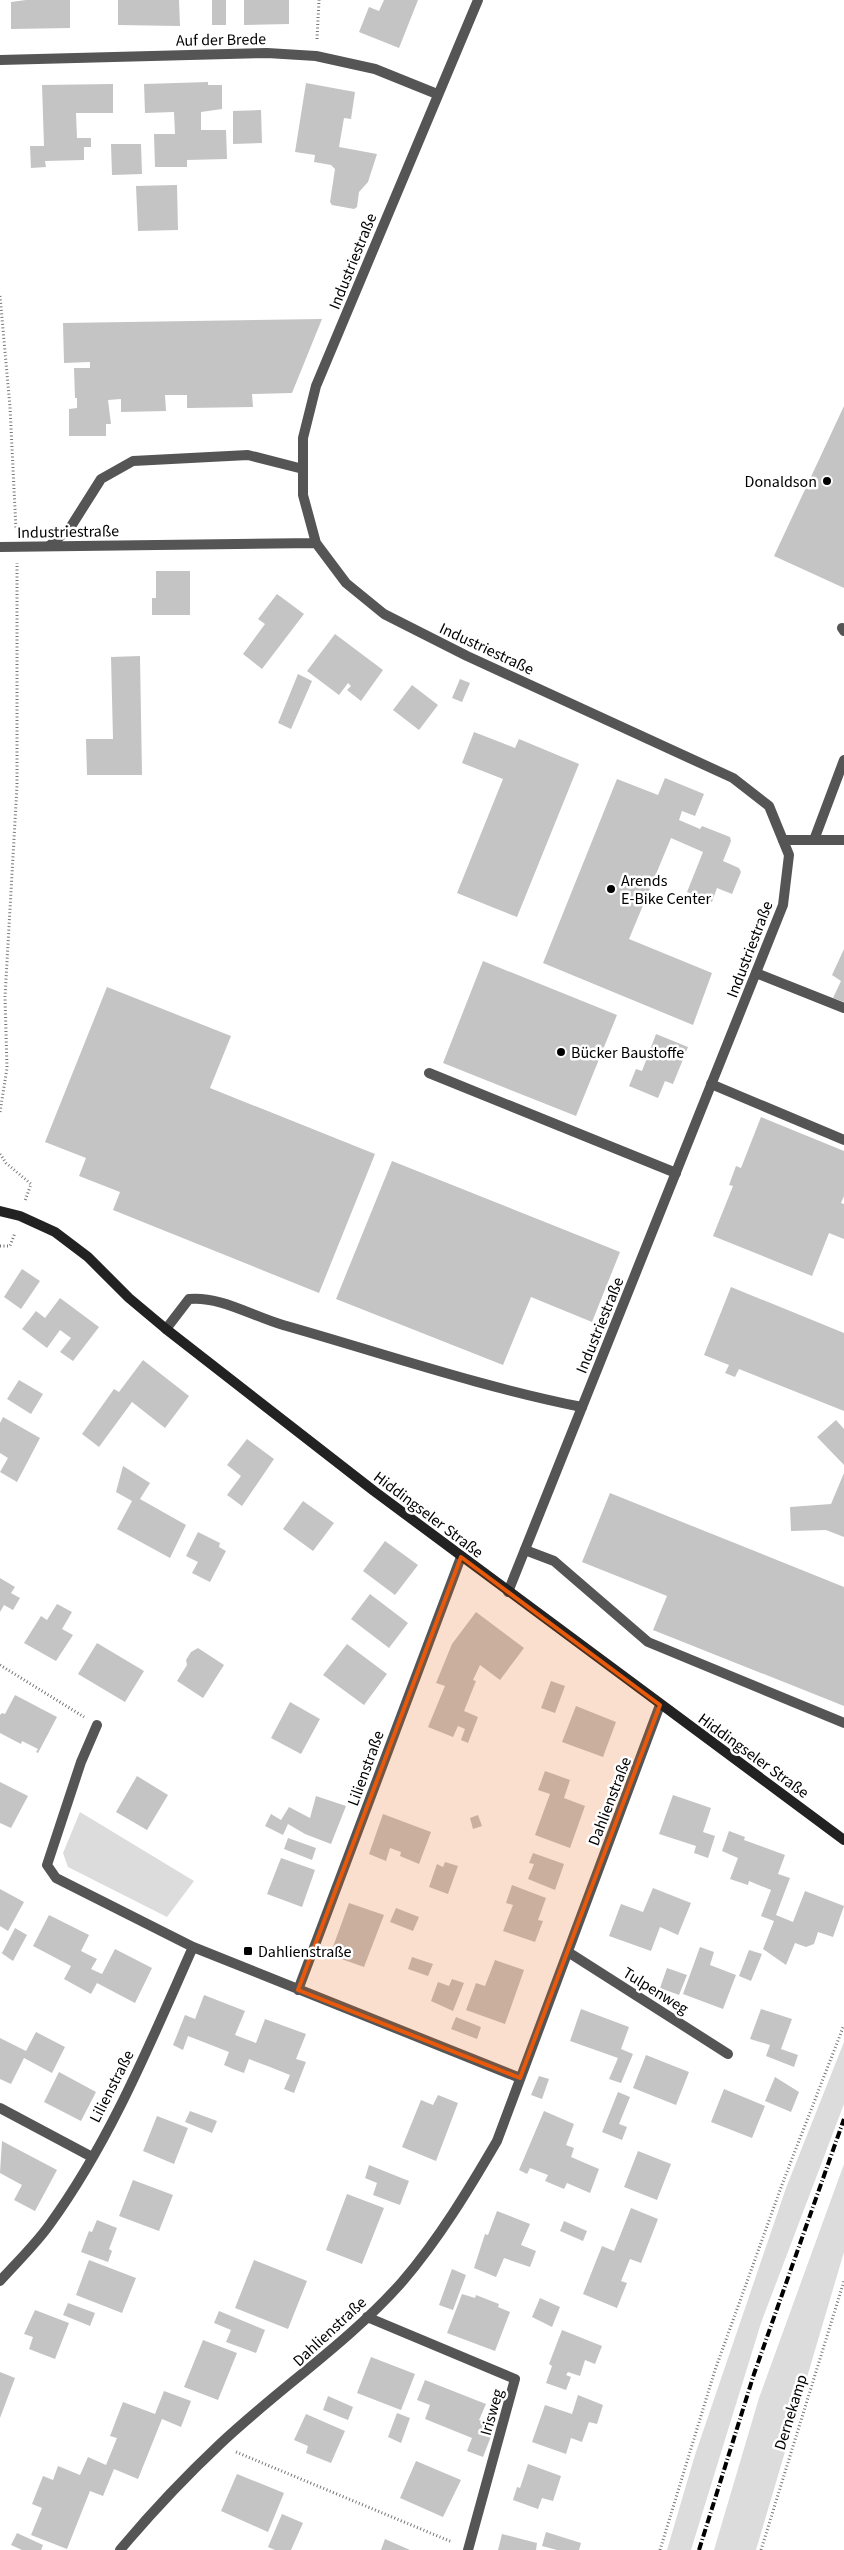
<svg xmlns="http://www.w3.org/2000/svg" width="844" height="2550" font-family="'Source Sans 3',sans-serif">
<rect width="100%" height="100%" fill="#fff"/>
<path fill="#dcdcdc" d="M80 1812 194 1881 167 1917 68 1867 63 1853Z
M844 2042V2104L761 2323 691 2550H667L695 2455 786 2188Z
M844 2164V2252L756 2550H714L759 2398Z"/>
<path fill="#c4c4c4" d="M26 0H70V28L11 29V2Z
M118 0H179L180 26 118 25Z
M212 0H226V25H212Z
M244 0H289V24L244 25Z
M384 0H418L399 48 359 32 369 7 379 11Z
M208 82V85H222V109L201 112V130H226L227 159 187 160V167H155L154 134H175L174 112 145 113 144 84Z
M306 83 355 92 351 119 344 118 339 147 377 154 368 182 359 192 357 207 354 209 332 205 330 202 335 169 331 165 314 162 315 155 295 152Z
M113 84V113H76L77 138H91V147H84V160L45 161 46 167 31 168 30 146H44L42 85Z
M261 110 262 143 233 144V111Z
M111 144H141L142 174 112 175Z
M177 185 178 230 138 231 136 186Z
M322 319 292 393 252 394 253 407 187 408V395H165L166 411 121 412V399L108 400 111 424H106V436H69V409L77 408V398H75L74 368H90V362L64 363 63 323Z
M844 406V588L774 556Z
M156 571H190V615H152V598H156Z
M277 594 304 614 262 669 243 654 265 624 258 619Z
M335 634 383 670 361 701 347 690 351 686 348 683 339 695 307 671Z
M140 656 142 775H87L86 739H113L111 657Z
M298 674 312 681 291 729 278 723Z
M460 679 470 683 462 702 452 698Z
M412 685 438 705 419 730 393 710Z
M474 732 515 748 519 739 579 764 517 917 457 893 503 779 462 763Z
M665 778 704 794 695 816 682 811 679 820 700 829 702 826 730 837 731 841 723 861 739 868 741 872 732 894 717 888 712 902 687 892 703 852 671 838 629 939 712 973 693 1025 543 963 617 779 658 795Z
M844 949V1002L833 998 841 981 832 975Z
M483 961 617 1015 576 1116 443 1063Z
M107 987 231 1036 210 1088 375 1154 319 1293 113 1210 120 1192 79 1176 86 1158 45 1142Z
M656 1034 688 1047 673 1084 665 1081 658 1098 629 1086 636 1069 642 1071Z
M761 1117 844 1151V1196L841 1203 844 1204V1239L829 1233 812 1276 713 1236 733 1186 729 1185 736 1166 741 1168Z
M392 1161 620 1252 592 1322 531 1297 503 1365 336 1299Z
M22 1269 40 1281 21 1309 4 1297Z
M731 1287 844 1333V1411L739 1369 735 1377 725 1373 729 1365 704 1355Z
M60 1298 99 1327 73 1361 60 1352 71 1338 60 1330 47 1348 22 1329 36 1311 45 1318Z
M143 1360 189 1396 165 1428 132 1402 99 1447 82 1434 114 1389 119 1392Z
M19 1380 43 1394 31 1414 7 1399Z
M3 1417 40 1438 17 1482 0 1472 8 1458 0 1453V1423Z
M836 1420 844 1429V1465L817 1437Z
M247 1439 274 1459 242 1506 227 1495 241 1476 227 1465Z
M123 1466 150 1483 140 1499 186 1525 170 1558 117 1529 132 1501 116 1492Z
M844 1473V1537L826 1530 791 1531 790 1507 831 1504Z
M610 1493 844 1587V1706L653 1630 667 1596 582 1562Z
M303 1501 334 1523 313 1551 283 1529Z
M198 1532 220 1543 219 1547 226 1551 210 1582 192 1573 198 1562 186 1556Z
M385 1541 418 1565 395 1595 363 1571Z
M0 1578 15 1587 11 1593 20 1598 13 1610 4 1605 0 1612Z
M370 1594 408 1623 389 1648 351 1619Z
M57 1604 72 1612 62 1629 73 1635 56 1661 24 1643 41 1616 47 1620Z
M476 1612 524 1648 500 1680 480 1665 473 1680 476 1681 464 1711 478 1717 468 1743 461 1740 465 1729 458 1726 453 1737 428 1727 445 1686 436 1683 452 1644Z
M97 1643 144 1671 125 1702 78 1674Z
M347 1644 387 1674 364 1705 323 1675Z
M198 1648 224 1665 203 1698 177 1681 187 1665 186 1660 191 1652Z
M551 1681 565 1686 555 1713 541 1708Z
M15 1695 57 1717 38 1753 36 1752 38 1749 22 1741 21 1744 0 1733V1715L2 1713 5 1714Z
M290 1702 320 1719 301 1754 271 1738Z
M576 1706 616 1722 603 1757 562 1742Z
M545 1771 570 1780 564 1798 585 1806 570 1848 535 1835 550 1794 538 1790Z
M137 1776 168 1795 147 1830 116 1812Z
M0 1782 28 1796 11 1828 0 1823Z
M673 1795 711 1808 703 1832 715 1836 708 1858 694 1853 696 1846 659 1834Z
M316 1796 346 1806 331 1844 305 1834 288 1824 283 1835 265 1826 271 1814 281 1820 289 1807 310 1818Z
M383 1814 431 1832 419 1864 400 1856 401 1852 390 1848 386 1861 369 1854Z
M478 1815 482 1826 473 1829 470 1818Z
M729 1831 745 1837 744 1840 785 1855 778 1874 790 1878 776 1915 793 1922 805 1891 844 1906 833 1937 818 1932 814 1944 806 1947 795 1943 786 1965 763 1949 774 1921 761 1916 771 1890 749 1881 748 1885 730 1879 738 1858 722 1851Z
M288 1838 316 1848 312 1860 284 1849Z
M533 1853 564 1864 555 1890 528 1879 534 1864 529 1863Z
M281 1858 315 1870 302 1907 267 1894Z
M445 1862 458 1866 448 1894 429 1887 437 1864 443 1867Z
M512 1885 546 1898 538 1920 543 1921 535 1942 503 1931 513 1905 506 1903Z
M653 1888 691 1903 678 1935 660 1927 651 1951 609 1936 621 1904 643 1912Z
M0 1889 24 1902 8 1931 0 1926Z
M349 1903 384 1915 364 1967 330 1955Z
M396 1908 419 1917 413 1931 390 1922Z
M49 1915 89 1935 81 1951 97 1959 91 1969 102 1974 115 1949 152 1968 135 2003 97 1983 91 1994 64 1979 71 1966 33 1946Z
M15 1928 27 1935 13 1961 0 1952 2 1953Z
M700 1947 714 1952 710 1965 736 1975 723 2009 683 1994Z
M749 1950 762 1954 751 1981 739 1976Z
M412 1957 433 1964 428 1976 408 1969Z
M495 1960 524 1970 505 2024 466 2010 476 1983 485 1986Z
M667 1968 687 1975 679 1995 660 1988Z
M452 1979 464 1983 453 2011 431 2001 438 1982 449 1986Z
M204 1995 245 2011 235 2035 256 2043 265 2019 306 2034 296 2059 306 2062 294 2093 284 2089 290 2075 270 2067 249 2059 244 2073 233 2069 224 2065 229 2052 188 2036 183 2050 173 2045 185 2015 195 2019Z
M581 2009 629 2027 621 2049 633 2054 621 2083 609 2079 618 2058 570 2041Z
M761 2009 792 2019 781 2049 798 2055 794 2067 766 2056 770 2045 750 2039Z
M456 2017 481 2027 477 2039 451 2029Z
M36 2032 65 2047 52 2073 24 2058 11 2084 0 2079V2038L26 2051Z
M646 2055 689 2072 676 2105 633 2088Z
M59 2072 96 2092 81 2121 44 2102Z
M539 2076 549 2079 542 2099 531 2095Z
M775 2077 799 2092 791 2112 765 2101Z
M724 2089 765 2106 752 2138 711 2122Z
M618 2092 630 2097 619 2124 627 2127 622 2140 602 2132Z
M438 2095 458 2103 436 2161 402 2147 421 2100 433 2105Z
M190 2111 217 2121 212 2133 185 2122Z
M544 2111 574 2124 566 2145 574 2148 571 2157 599 2169 590 2193 567 2183 564 2189 545 2181 548 2175 530 2168 527 2174 519 2170Z
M157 2116 188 2128 174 2164 143 2151Z
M2 2141 57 2170 35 2211 14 2200 22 2185 0 2173Z
M638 2151 671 2164 657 2200 624 2187Z
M369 2165 409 2181 400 2205 373 2195 377 2183 365 2178Z
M133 2180 173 2195 159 2231 119 2216Z
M347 2194 384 2208 362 2264 326 2250Z
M631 2208 658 2219 641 2263 630 2259 621 2281 627 2283 617 2308 583 2294 602 2246 614 2251Z
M497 2211 530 2224 521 2245 536 2251 530 2267 504 2258 496 2277 474 2268 485 2234 488 2235Z
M97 2220 117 2228 109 2249 112 2251 108 2262 81 2252 89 2231 92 2232Z
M564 2221 587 2231 583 2241 560 2231Z
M89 2260 136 2278 122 2313 76 2295Z
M254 2260 307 2281 288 2329 235 2308Z
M452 2269 466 2275 453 2310 439 2305Z
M462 2294 475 2298 476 2295 499 2304 498 2307 510 2312 495 2351 447 2333Z
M540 2298 560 2307 552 2327 532 2317Z
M68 2303 95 2313 90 2326 63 2315Z
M35 2310 69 2323 55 2359 29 2349 33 2337 24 2334Z
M219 2311 265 2330 256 2353 226 2342 231 2330 214 2323Z
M562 2330 602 2346 595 2364 585 2360 580 2376 568 2372 566 2375 571 2377 566 2390 546 2383 552 2366 549 2364Z
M203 2340 237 2353 218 2400 184 2387Z
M371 2357 415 2374 401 2410 357 2393Z
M0 2372 15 2378 0 2418Z
M425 2380 486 2404 479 2420 495 2426 483 2457 467 2451 472 2438 425 2419 430 2405 417 2400Z
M164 2391 191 2401 181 2427 162 2419 138 2479 114 2469 103 2496 90 2491 67 2549 31 2535 42 2508 32 2504 43 2476 53 2480 58 2466 80 2475 88 2457 106 2465 117 2438 110 2436 123 2402 155 2414Z
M578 2395 603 2405 597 2424 589 2422 582 2442 571 2438 566 2454 532 2442 545 2405 572 2414Z
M328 2396 353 2407 348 2420 323 2410Z
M397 2413 410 2418 401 2443 388 2437Z
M306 2414 345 2431 331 2463 306 2453 308 2446 294 2440Z
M416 2461 461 2480 443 2517 400 2498Z
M528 2464 561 2476 553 2501 542 2498 538 2509 513 2500 517 2487 520 2488Z
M237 2474 284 2493 268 2532 221 2511Z
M282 2514 303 2523 291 2550H275L268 2547Z
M546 2532 581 2543 579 2550H557L542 2546Z
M17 2533 43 2545 41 2550H22L11 2545Z
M502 2534 537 2543 536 2550H498Z
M385 2539 410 2550H381Z"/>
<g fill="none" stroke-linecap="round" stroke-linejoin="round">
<path stroke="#777" stroke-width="3" stroke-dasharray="1 2.5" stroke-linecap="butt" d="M317 39 319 0
M0 296 10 407 16 530
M0 1112 7 1068 5 997 17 786V563
M0 1154 6 1163 31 1184 25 1201
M0 1246H10L15 1233
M0 1665 84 1717
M236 2452 452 2542
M660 2550 715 2370 783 2182 844 2025
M761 2550 844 2281"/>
<path stroke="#555" stroke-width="10" d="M49 546 70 528 101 479 133 461 248 455 303 469
M842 628 844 631
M783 840H844
M814 840 844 760
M756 973 844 1008
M429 1073 676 1173
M711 1084 844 1140
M166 1329 189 1299C220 1296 252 1316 283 1325 382 1353 481 1387 582 1407
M525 1550 554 1561 648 1642 844 1723"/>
<path stroke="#555" stroke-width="10" d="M478 0 316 386 303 438V495L316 543 346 583 384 614 467 656 733 778 769 806 789 855 783 905 508 1592
M0 60 267 53 316 56 375 69 437 94
M0 547 316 543
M97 1725 81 1762 47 1865 56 1878 193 1947 520 2078
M568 1952 728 2054
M298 1990 461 1557
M0 2108 92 2157
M0 2281C17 2262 36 2244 50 2224 111 2140 151 2041 193 1947
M367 2317 515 2379 468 2550
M120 2550C151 2513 184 2478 219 2445 278 2389 348 2343 402 2282 439 2239 469 2189 497 2141L660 1705"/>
<path stroke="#222" stroke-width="10" d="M0 1211 20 1216 55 1232 88 1257 129 1298 166 1329 374 1491 844 1840"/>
<path stroke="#000" stroke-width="4" stroke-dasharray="8 2.5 1 2.5" stroke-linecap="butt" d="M699 2550 754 2374 844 2119"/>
</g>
<path fill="#e8590c" fill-opacity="0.2" stroke="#e8590c" stroke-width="4" stroke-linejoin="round" d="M461 1557 660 1705 520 2078 298 1990Z"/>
<g fill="#000" stroke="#fff" stroke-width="2">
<circle cx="827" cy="481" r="5"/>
<circle cx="611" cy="889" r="5"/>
<circle cx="561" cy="1052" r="5"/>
<rect x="243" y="1946" width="10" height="10" rx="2.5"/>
</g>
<g text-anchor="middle" stroke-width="5" stroke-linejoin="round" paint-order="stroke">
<g font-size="16" fill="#000" stroke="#fff">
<text transform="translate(221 39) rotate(-1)" y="6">Auf der Brede</text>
<text transform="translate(352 261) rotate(-68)" y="6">Industriestraße</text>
<text transform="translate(68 531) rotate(-1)" y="6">Industriestraße</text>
<text transform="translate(487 648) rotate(25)" y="6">Industriestraße</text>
<text transform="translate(749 949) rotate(-69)" y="6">Industriestraße</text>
<text transform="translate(599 1325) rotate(-68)" y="6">Industriestraße</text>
<text transform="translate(429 1514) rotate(37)" y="6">Hiddingseler Straße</text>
<text transform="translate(754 1755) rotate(36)" y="6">Hiddingseler Straße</text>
<text transform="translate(365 1768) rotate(-70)" y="6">Lilienstraße</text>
<text transform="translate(609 1801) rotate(-69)" y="6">Dahlienstraße</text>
<text transform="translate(656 1990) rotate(32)" y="6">Tulpenweg</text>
<text transform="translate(111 2086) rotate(-63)" y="6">Lilienstraße</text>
<text transform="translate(329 2331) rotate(-43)" y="6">Dahlienstraße</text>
<text transform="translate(491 2412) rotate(-74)" y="6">Irisweg</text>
<text transform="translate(790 2412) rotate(-73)" y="6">Dernekamp</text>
</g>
<g font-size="16" fill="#000" stroke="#fff" text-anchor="start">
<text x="817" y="487" text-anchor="end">Donaldson</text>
<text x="621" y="886">Arends<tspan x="621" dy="18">E-Bike Center</tspan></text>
<text x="571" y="1058">Bücker Baustoffe</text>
<text x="258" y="1957">Dahlienstraße</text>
</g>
</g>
</svg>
